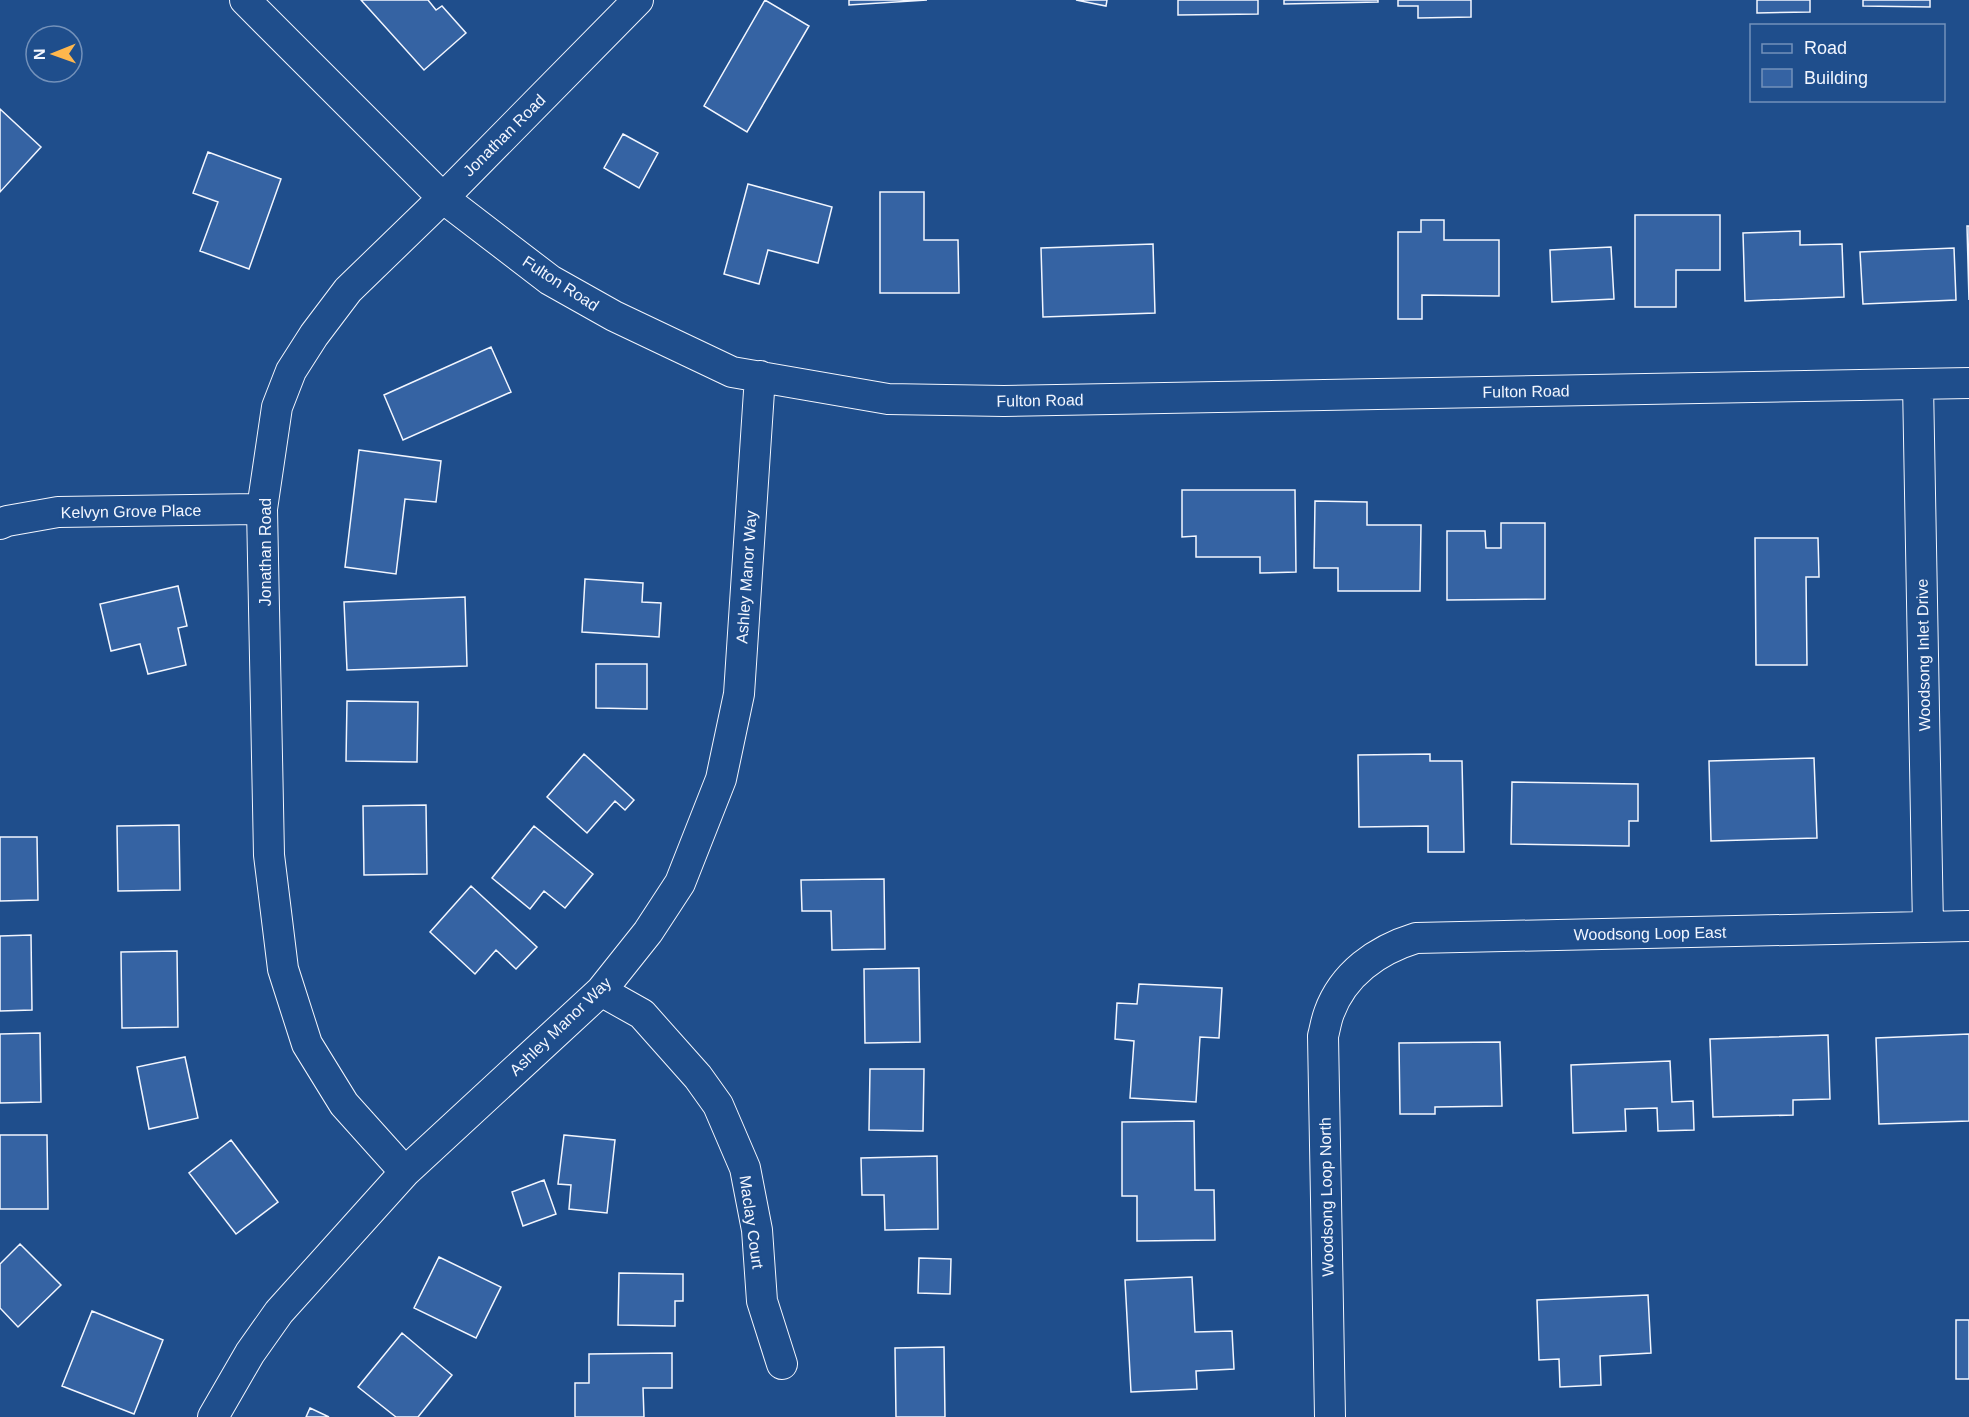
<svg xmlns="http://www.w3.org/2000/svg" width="1969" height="1417" font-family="Arial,sans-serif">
<rect width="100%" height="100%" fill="#1f4e8c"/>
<path fill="#3563a3" stroke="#f2f6ff" stroke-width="1.5" d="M361 0H428L436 10 442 6 466 33 424 70Z
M765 0 809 26 747 132 704 106Z
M849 0H927L849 5Z
M1076 0H1107L1106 6Z
M1178 0H1258V14L1178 15Z
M1284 0H1378V2L1284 4Z
M1398 0H1471V17L1418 18V6H1398Z
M1757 0H1810V12L1757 13Z
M1863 0H1930V7L1863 6Z
M0 109 41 147 0 192Z
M623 134 658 153 639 188 604 168Z
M208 152 281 179 249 269 200 251 218 202 193 193Z
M748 184 832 207 818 263 768 250 759 284 724 274Z
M880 192H924V240H958L959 293H880Z
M1635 215H1720V270H1676V307H1635Z
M1421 220H1444V240H1499V296L1422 295V319H1398V232H1421Z
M1967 226H1969V300Z
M1800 231V245L1842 244 1844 297 1745 301 1743 233Z
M1153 244 1155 313 1043 317 1041 248Z
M1611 247 1614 299 1552 302 1550 250Z
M1954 248 1956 300 1863 304 1860 252Z
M491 347 511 392 403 440 384 395Z
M359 450 441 461 436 502 405 499 396 574 345 567Z
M1182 490H1295L1296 572 1260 573V557H1196V536L1182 537Z
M1315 501 1367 502V525H1421L1420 591H1338V568H1314Z
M1501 523H1545V599L1447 600V531H1485L1486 548H1501Z
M1755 538H1818L1819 577H1806L1807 665H1756Z
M585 579 643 583 642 602 661 603 659 637 582 632Z
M178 586 187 626 178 628 186 665 148 674 140 644 111 651 100 604Z
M465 597 467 666 347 670 344 602Z
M596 664H647V709L596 708Z
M347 701 418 702 417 762 346 761Z
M584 754 634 800 625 810 615 801 587 833 547 797Z
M1430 754V761H1462L1464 852H1428V826L1359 827 1358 755Z
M1814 758 1817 838 1711 841 1709 761Z
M1512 782 1638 784V821H1629V846L1511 844Z
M426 805 427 874 364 875 363 806Z
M179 825 180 890 118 891 117 826Z
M534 826 593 874 565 908 544 891 530 909 492 878Z
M0 837H37L38 900 0 901Z
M884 879 885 949 832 950 831 911H802L801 880Z
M471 886 537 947 516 969 496 950 475 974 430 932Z
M31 935 32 1010 0 1011V936Z
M177 951 178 1027 122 1028 121 952Z
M919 968 920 1042 865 1043 864 969Z
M1139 984 1222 988 1219 1038 1200 1037 1196 1102 1130 1098 1134 1041 1115 1039 1117 1003 1137 1004Z
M40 1033 41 1102 0 1103V1034Z
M1969 1034V1121L1879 1124 1876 1038Z
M1828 1035 1830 1099 1793 1100V1115L1713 1117 1710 1039Z
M1500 1042 1502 1106 1435 1107V1114H1400L1399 1043Z
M185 1057 198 1118 149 1129 137 1067Z
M1670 1061 1672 1102 1693 1101 1694 1130 1658 1131 1657 1108 1625 1109 1626 1131 1573 1133 1571 1065Z
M870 1069H924L923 1131 869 1130Z
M1194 1121 1195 1190H1214L1215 1240 1137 1241V1196H1122V1122Z
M0 1135H47L48 1209H0Z
M564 1135 615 1140 607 1213 569 1209 571 1185 558 1184Z
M231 1140 278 1202 236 1234 189 1173Z
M937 1156 938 1229 885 1230 884 1195H862L861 1158Z
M544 1180 556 1214 523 1226 512 1192Z
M20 1244 61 1285 18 1327 0 1308V1264Z
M439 1257 501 1287 476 1338 414 1308Z
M919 1258 951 1259 950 1294 918 1293Z
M619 1273 683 1274V1301H675V1326L618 1325Z
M1192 1277 1195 1332 1232 1331 1234 1369 1196 1371 1197 1389 1131 1392 1125 1280Z
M1648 1295 1651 1353 1600 1356 1601 1385 1560 1387 1559 1359 1539 1360 1537 1300Z
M92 1311 163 1340 134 1414 62 1386Z
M1956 1320H1969V1379H1956Z
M402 1333 452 1375 418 1417H396L358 1387Z
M944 1347 945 1417H896L895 1348Z
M672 1353V1388H643L644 1417H575V1383H589V1354Z
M310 1408 329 1417H306Z"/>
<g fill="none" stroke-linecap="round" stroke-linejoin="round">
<defs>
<path id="minor" d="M245 0 443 198 550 280 614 316 732 372 888 399 1004 401 1969 383
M1918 384 1928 927
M0 524 7 521 58 512 262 509
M601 991 642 1014 698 1077 718 1105 745 1168 757 1230 762 1301 782 1364
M405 1172 344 1104 307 1044 283 969 269 855 262 509 277 407 291 371 314 335 348 290 443 198 638 0
M213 1417 250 1353 279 1312 405 1172 601 991 648 932 680 883 721 779 739 694 760 376
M1330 1417 1323 1036C1325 1029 1326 1021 1329 1013 1343 974 1377 950 1416 938L1969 926"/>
</defs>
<use href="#minor" stroke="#f2f6ff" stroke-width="32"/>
<use href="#minor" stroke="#1f4e8c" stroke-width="30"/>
</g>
<g text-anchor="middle" stroke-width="4.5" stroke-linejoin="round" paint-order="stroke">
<g font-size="16" fill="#f2f6ff" stroke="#1f4e8c">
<text transform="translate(504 135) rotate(-45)" y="6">Jonathan Road</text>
<text transform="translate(561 283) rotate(33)" y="6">Fulton Road</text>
<text transform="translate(1526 391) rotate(-1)" y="6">Fulton Road</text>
<text transform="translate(1040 400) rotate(-1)" y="6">Fulton Road</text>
<text transform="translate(131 511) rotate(-1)" y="6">Kelvyn Grove Place</text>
<text transform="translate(265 552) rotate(-90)" y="6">Jonathan Road</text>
<text transform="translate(746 577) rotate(-86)" y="6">Ashley Manor Way</text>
<text transform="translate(1923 655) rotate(-91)" y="6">Woodsong Inlet Drive</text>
<text transform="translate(1650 933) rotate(-1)" y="6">Woodsong Loop East</text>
<text transform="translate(560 1026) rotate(-44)" y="6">Ashley Manor Way</text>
<text transform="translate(1326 1197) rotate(-91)" y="6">Woodsong Loop North</text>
<text transform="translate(752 1222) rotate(82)" y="6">Maclay Court</text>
</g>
</g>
<rect x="1750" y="24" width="195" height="78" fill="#1f4e8c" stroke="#7391ba" stroke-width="1.5"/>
<rect x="1762" y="44" width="30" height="9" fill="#1f4e8c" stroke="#7391ba" stroke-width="1.5"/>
<text x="1804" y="54" font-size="18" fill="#f2f6ff">Road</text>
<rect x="1762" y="69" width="30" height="18" fill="#3563a3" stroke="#7391ba" stroke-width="1.5"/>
<text x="1804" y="84" font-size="18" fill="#f2f6ff">Building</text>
<g transform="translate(54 54) rotate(269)"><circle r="28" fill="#1f4e8c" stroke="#7391ba" stroke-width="1.5"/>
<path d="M0-4.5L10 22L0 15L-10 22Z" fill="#ffb74d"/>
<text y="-9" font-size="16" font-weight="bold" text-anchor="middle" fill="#f2f6ff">N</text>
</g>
</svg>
